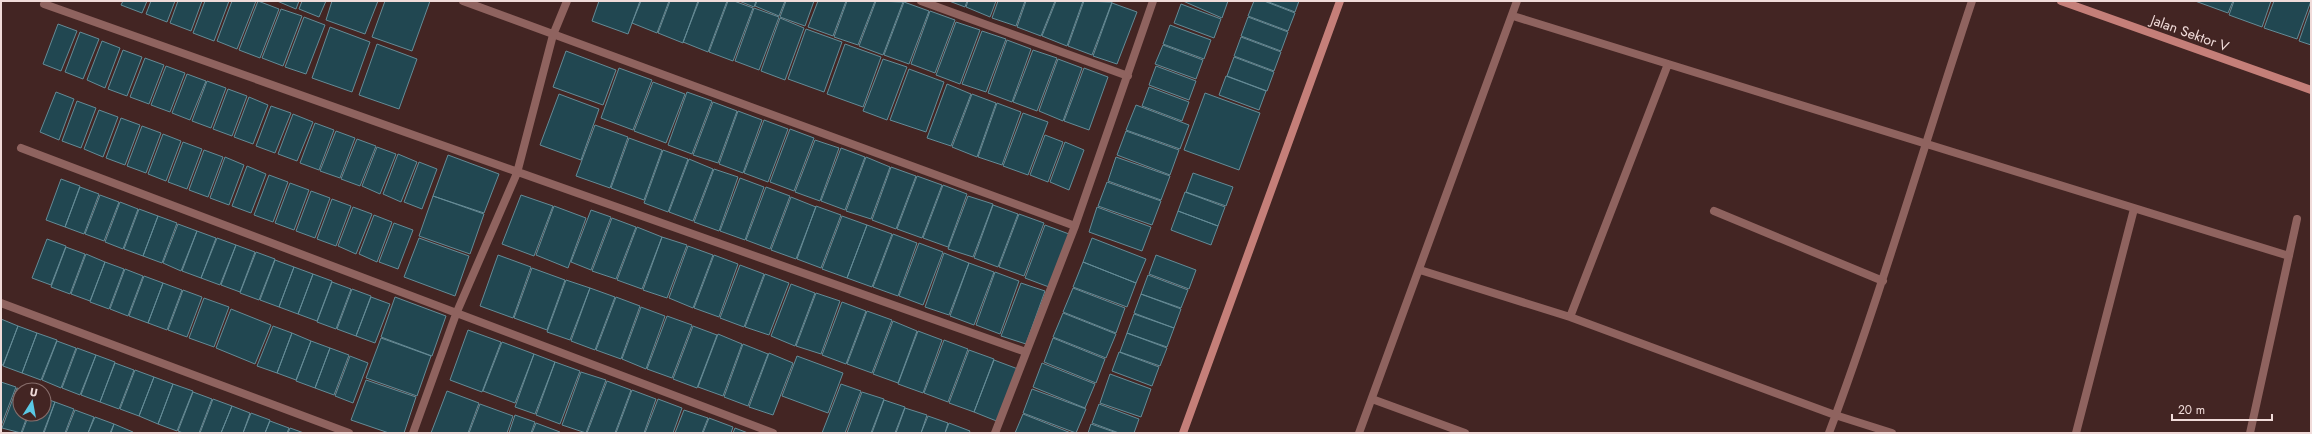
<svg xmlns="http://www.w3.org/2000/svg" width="2312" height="434" font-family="Jost,sans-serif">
<rect width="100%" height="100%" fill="#432523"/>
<path fill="#214751" stroke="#648b96" d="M123 1H147L142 13 121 5Z
M151 1H175L167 22 146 14Z
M178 1H202L191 31 170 23Z
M205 1H229L214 41 193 33Z
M232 1H256L237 49 217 41Z
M258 1 279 9 260 58 239 50Z
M277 1H299L296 9Z
M302 1H326L319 17 299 9Z
M332 1H378L365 34 326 20Z
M385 1H430L412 51 372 37Z
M599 1H640L628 34 592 21Z
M641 1H669L657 33 632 23Z
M670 1H698L683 43 658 33Z
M699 1H727L708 52 683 42Z
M728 1H734L753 8 733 61 709 52Z
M739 1H756L754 7Z
M757 1H785L779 16 755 6Z
M786 1H814L805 26 780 17Z
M818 1H846L833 36 808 27Z
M847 1H875L858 45 834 37Z
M876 1 903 2 883 55 859 46Z
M949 1H967L965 7Z
M968 1H996L990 17 966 7Z
M998 1H1025L1016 26 992 18Z
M1026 1H1055L1041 36 1017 27Z
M1056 1H1083L1067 46 1042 36Z
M1084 1 1112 2 1092 55 1068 46Z
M1183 1H1228L1222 18Z
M1254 1H1264L1295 13 1288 31 1248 16Z
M1266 1H1299L1295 12Z
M2195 1H2233L2228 13Z
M2234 1H2271L2262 27 2229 15Z
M2274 1H2311L2297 39 2264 28Z
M904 2 929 11 909 64 884 55Z
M1112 3 1137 12 1117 64 1093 56Z
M1181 4 1221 19 1214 38 1174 23Z
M2311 7V45L2299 41Z
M754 8 779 17 759 70 735 61Z
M281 9 302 16 283 66 262 58Z
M930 11 955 20 935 73 911 64Z
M304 17 325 25 306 74 285 67Z
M1248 17 1288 32 1281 51 1241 36Z
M780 18 804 28 785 80 761 71Z
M956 22 980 30 960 84 936 75Z
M58 24 77 31 61 71 43 64Z
M1170 25 1211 40 1204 59 1163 44Z
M330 27 370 42 352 92 312 78Z
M806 29 842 42 824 92 788 79Z
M982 31 1006 39 986 92 962 84Z
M80 32 99 39 83 79 65 72Z
M1241 37 1281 52 1274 71 1234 56Z
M1007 40 1031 49 1012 102 988 93Z
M102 41 120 48 105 88 87 80Z
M377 44 417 59 399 109 359 95Z
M845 44 881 57 863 107 827 94Z
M1163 45 1203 60 1196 79 1155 64Z
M123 50 142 57 127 96 108 89Z
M1033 50 1057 58 1037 111 1013 102Z
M566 51 616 70 603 105 553 87Z
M1234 57 1274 72 1267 91 1227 76Z
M145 58 164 65 149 104 130 97Z
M883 59 907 67 887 120 863 111Z
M1058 59 1082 68 1063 121 1039 111Z
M166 66 185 73 170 112 151 105Z
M1156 66 1196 81 1189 100 1149 85Z
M619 68 652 80 633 130 601 118Z
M1084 68 1108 77 1089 130 1064 121Z
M909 69 944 82 926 132 890 120Z
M187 74 206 81 190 120 172 113Z
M1226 76 1266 91 1259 110 1219 95Z
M207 81 226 88 211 128 192 121Z
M653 82 685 94 666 143 634 131Z
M947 84 971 94 951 146 927 138Z
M1149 87 1189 102 1182 121 1142 106Z
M228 89 247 96 232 136 213 129Z
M56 92 74 99 59 140 40 132Z
M687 92 712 101 692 154 668 145Z
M1205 93 1260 113 1239 170 1184 150Z
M559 94 599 109 581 160 540 145Z
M972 94 996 103 977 157 952 147Z
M249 97 268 105 253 144 234 137Z
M77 101 96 108 81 148 62 141Z
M713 102 737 111 718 163 693 155Z
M997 103 1021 112 1002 165 978 157Z
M1136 105 1189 125 1180 149 1126 130Z
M271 106 291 113 275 153 256 146Z
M99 110 118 117 103 157 84 149Z
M738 111 762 120 743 173 719 164Z
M1023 113 1048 122 1028 175 1003 166Z
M293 114 313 122 297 161 278 154Z
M121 118 140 125 125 165 106 158Z
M764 120 788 129 768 182 744 173Z
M315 123 334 130 319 170 300 163Z
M595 125 628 137 610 188 576 176Z
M142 126 161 133 146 173 127 166Z
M790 129 814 138 794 191 770 182Z
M336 131 355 138 340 178 320 171Z
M1126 131 1179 150 1170 175 1117 155Z
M163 134 181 141 166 181 148 174Z
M1045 135 1063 142 1048 182 1030 175Z
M629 138 662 150 644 200 611 188Z
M357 139 376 146 360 186 341 179Z
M815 140 839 148 820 201 795 192Z
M183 142 202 149 187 189 168 182Z
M1065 142 1084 150 1069 190 1050 182Z
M377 147 396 154 380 194 362 186Z
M841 148 865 157 845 210 821 201Z
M204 150 223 157 208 197 189 190Z
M663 150 688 159 668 212 644 203Z
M398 154 417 162 401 202 383 194Z
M448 155 499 174 484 213 433 196Z
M225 157 244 165 229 205 210 198Z
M866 157 890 167 871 219 846 211Z
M1116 157 1170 176 1161 200 1108 181Z
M689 159 713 169 693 221 669 212Z
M419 162 437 169 422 209 404 202Z
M247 166 266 174 251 213 232 206Z
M891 167 916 176 896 229 872 220Z
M714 169 738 177 719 231 694 222Z
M1193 173 1233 187 1226 206 1186 192Z
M269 175 288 182 273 222 254 215Z
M917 176 942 185 922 238 897 229Z
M740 178 764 187 745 240 720 231Z
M61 179 80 186 65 227 46 220Z
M1107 182 1161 201 1152 225 1098 206Z
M290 183 309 190 294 230 275 223Z
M943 185 967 194 948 247 923 238Z
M80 187 99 194 84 234 65 227Z
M766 187 790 196 770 249 746 240Z
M311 191 330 198 315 238 296 231Z
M1185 192 1225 207 1218 226 1178 211Z
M100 195 119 202 104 241 85 234Z
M521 195 553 206 534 256 502 244Z
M433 196 484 214 470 254 419 236Z
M968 196 993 204 973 257 948 249Z
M791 197 816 207 796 259 771 250Z
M332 199 351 206 336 246 317 239Z
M120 202 138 209 123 249 105 242Z
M993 205 1018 214 998 267 974 258Z
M554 206 586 218 568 268 536 255Z
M816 206 841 215 821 268 797 259Z
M353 207 372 214 356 254 338 246Z
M1097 207 1151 227 1142 251 1089 232Z
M139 209 158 216 143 256 124 249Z
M591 210 611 217 591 270 571 262Z
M1178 211 1218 226 1211 245 1171 230Z
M1019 214 1044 223 1024 276 999 267Z
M374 215 392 222 377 262 359 254Z
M158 216 177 223 162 263 143 256Z
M842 216 867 225 847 278 822 269Z
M612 218 636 227 616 279 592 271Z
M394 223 413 230 398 269 379 262Z
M178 224 197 231 181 271 163 263Z
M867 225 892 234 872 287 847 278Z
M1045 225 1069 234 1049 287 1025 278Z
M637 227 662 237 642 289 617 280Z
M197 231 216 238 201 278 182 271Z
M893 234 917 243 898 296 873 287Z
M662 237 687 245 667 298 643 290Z
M217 238 236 245 220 285 201 278Z
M419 238 469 256 455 296 404 277Z
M1092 238 1146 259 1136 283 1083 262Z
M47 239 66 246 51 285 32 278Z
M919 243 943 252 923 305 899 296Z
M236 245 255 252 240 292 221 285Z
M688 246 713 255 693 308 669 298Z
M66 247 85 254 70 294 51 287Z
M256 252 275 259 259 300 240 293Z
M944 253 969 263 949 315 925 307Z
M86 254 105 262 90 301 71 294Z
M498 255 531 267 513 318 480 306Z
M714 255 738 264 719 317 694 308Z
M1156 255 1196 270 1189 289 1149 274Z
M275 260 294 267 279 307 260 300Z
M105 262 124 269 109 309 90 302Z
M1083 262 1136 283 1127 307 1073 287Z
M969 263 994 272 974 325 950 316Z
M740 265 764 274 744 327 720 318Z
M294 267 313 274 298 314 279 307Z
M532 268 565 280 547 330 514 318Z
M125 269 143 276 128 316 110 309Z
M995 272 1019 281 1000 334 976 325Z
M313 274 332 281 317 321 298 314Z
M765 274 789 283 769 335 745 327Z
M1148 275 1188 290 1181 308 1141 294Z
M144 276 163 283 148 323 129 316Z
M566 280 590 288 570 340 547 332Z
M332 282 351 289 336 329 317 322Z
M163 283 182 290 167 330 148 323Z
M1021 283 1045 291 1026 344 1001 336Z
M791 284 815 293 795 346 771 336Z
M590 288 615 297 595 350 571 341Z
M1073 288 1125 308 1116 333 1063 312Z
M352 289 371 296 356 336 337 329Z
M183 290 202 297 187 337 168 330Z
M816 293 840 301 821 354 796 346Z
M1141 294 1181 309 1174 328 1134 313Z
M371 297 390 304 375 343 356 336Z
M395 297 446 316 432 356 381 337Z
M616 297 640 306 621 359 596 350Z
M204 298 229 307 214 347 189 338Z
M842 302 866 311 846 364 822 355Z
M641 307 665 316 646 369 622 359Z
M231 309 271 325 255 364 216 348Z
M867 311 892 320 872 373 847 364Z
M1063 313 1116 334 1106 358 1053 337Z
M1134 314 1174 328 1167 347 1127 333Z
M667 316 692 325 672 378 647 369Z
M1 319 18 326 3 365H1Z
M893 321 917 331 898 383 873 374Z
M18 326 37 333 22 373 3 366Z
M273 326 292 333 277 373 257 366Z
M693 326 717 335 697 388 673 379Z
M468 330 501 342 482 392 450 380Z
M918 331 942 340 923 393 898 384Z
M37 333 57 340 41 380 22 373Z
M292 333 311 341 296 380 277 373Z
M1127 333 1167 348 1160 366 1120 352Z
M718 334 742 344 723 396 698 387Z
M381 338 431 356 417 396 366 378Z
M1053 338 1105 359 1096 383 1044 362Z
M944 340 968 349 948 402 924 393Z
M57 341 76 348 61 388 42 380Z
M311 341 330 348 315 388 296 381Z
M502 342 534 354 515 403 483 391Z
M743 344 768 354 748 406 724 397Z
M77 348 96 355 80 395 62 388Z
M330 348 349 355 334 395 315 388Z
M969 350 994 359 974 412 949 403Z
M1119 352 1159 367 1152 386 1112 371Z
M769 353 793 363 773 415 749 407Z
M534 354 555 362 535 414 515 407Z
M96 355 115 362 100 402 81 395Z
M350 356 368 363 353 403 335 396Z
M797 356 843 373 828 413 782 396Z
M994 360 1018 369 999 422 974 412Z
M555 362 580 371 560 424 536 415Z
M115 363 134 370 119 409 100 402Z
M1042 363 1095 384 1085 408 1033 387Z
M135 370 154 377 139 416 120 409Z
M581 372 606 380 586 433 562 425Z
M1110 374 1151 389 1141 417 1100 403Z
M154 377 173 384 158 424 139 416Z
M366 380 416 397 404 433H389L351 420Z
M607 381 631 390 615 433H587Z
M1 382 16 387 1 426Z
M173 384 193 391 177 431 158 424Z
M841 384 861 391 845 433H822Z
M17 388 23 390H20V414H28L21 433 2 428Z
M1032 389 1086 409 1076 433 1023 413Z
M632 390 656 399 644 433H616Z
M447 391 479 403 468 433H431Z
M193 392 212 399 199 433H183L178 431Z
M862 392 884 399 871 433H847Z
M44 398 55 402 43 433H22L29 414H44Z
M213 399 232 406 221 433H200Z
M658 399 682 408 673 433H645Z
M884 400 905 407 895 433H872Z
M55 402 74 409 65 433H44Z
M480 404 513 416 507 433H469Z
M1099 404 1139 419 1134 433H1119L1092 423Z
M232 406 250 413 243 433H221Z
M905 408 927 415 921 433H896Z
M75 410 94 417 88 433H66Z
M684 410 708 418 702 433H675Z
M251 413 270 420 265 433H243Z
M1023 414 1071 433H1015Z
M515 415 535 422 531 433H509Z
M928 416 948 423 945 433H921Z
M95 417 114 424 110 433H88Z
M709 418 733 427 731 433H703Z
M270 421 289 428 287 433H265Z
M536 423 560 432V433H532Z
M949 423 970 431 969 433H945Z
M114 424 133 432 132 433H111Z
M1091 424 1117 433H1088Z
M290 428 304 433H288Z
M735 428 748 433H733Z"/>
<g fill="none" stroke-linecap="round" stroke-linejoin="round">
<path stroke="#8f635f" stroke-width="8" d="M463 1 1075 226
M921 1 1128 76
M44 4 1026 352
M1513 16 2289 256
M21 148 773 433
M1714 211 1883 281
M1420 270 1570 317 1835 415 1892 433
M1 303 349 433
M1570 317 1668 64
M1372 399 1465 433
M413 433 456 314 517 173 553 35 567 1
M995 433 1075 226 1153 1
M1359 433 1517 1
M1829 433C1882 291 1924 145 1972 1
M2076 433 2134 209
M2250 433 2297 219"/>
<path stroke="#c57f79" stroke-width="8" d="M2061 1 2311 90
M1183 433 1340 1"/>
</g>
<g text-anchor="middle" stroke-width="3" stroke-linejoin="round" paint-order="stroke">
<g font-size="14" fill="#f0dbd9" stroke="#432523">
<text transform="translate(2190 33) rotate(20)" y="5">Jalan Sektor V</text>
</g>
</g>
<rect width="2312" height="434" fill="none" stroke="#f0dbd9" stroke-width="4"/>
<g transform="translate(32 402) rotate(11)"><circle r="19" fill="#432523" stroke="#886e6c"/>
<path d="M0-3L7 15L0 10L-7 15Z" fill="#5ac8e5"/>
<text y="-6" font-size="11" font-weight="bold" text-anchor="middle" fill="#f0dbd9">U</text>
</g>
<path d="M2172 414v6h100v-6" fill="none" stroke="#f0dbd9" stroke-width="2"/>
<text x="2178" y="414" font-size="12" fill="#f0dbd9" stroke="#432523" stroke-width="3" paint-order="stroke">20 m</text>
</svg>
